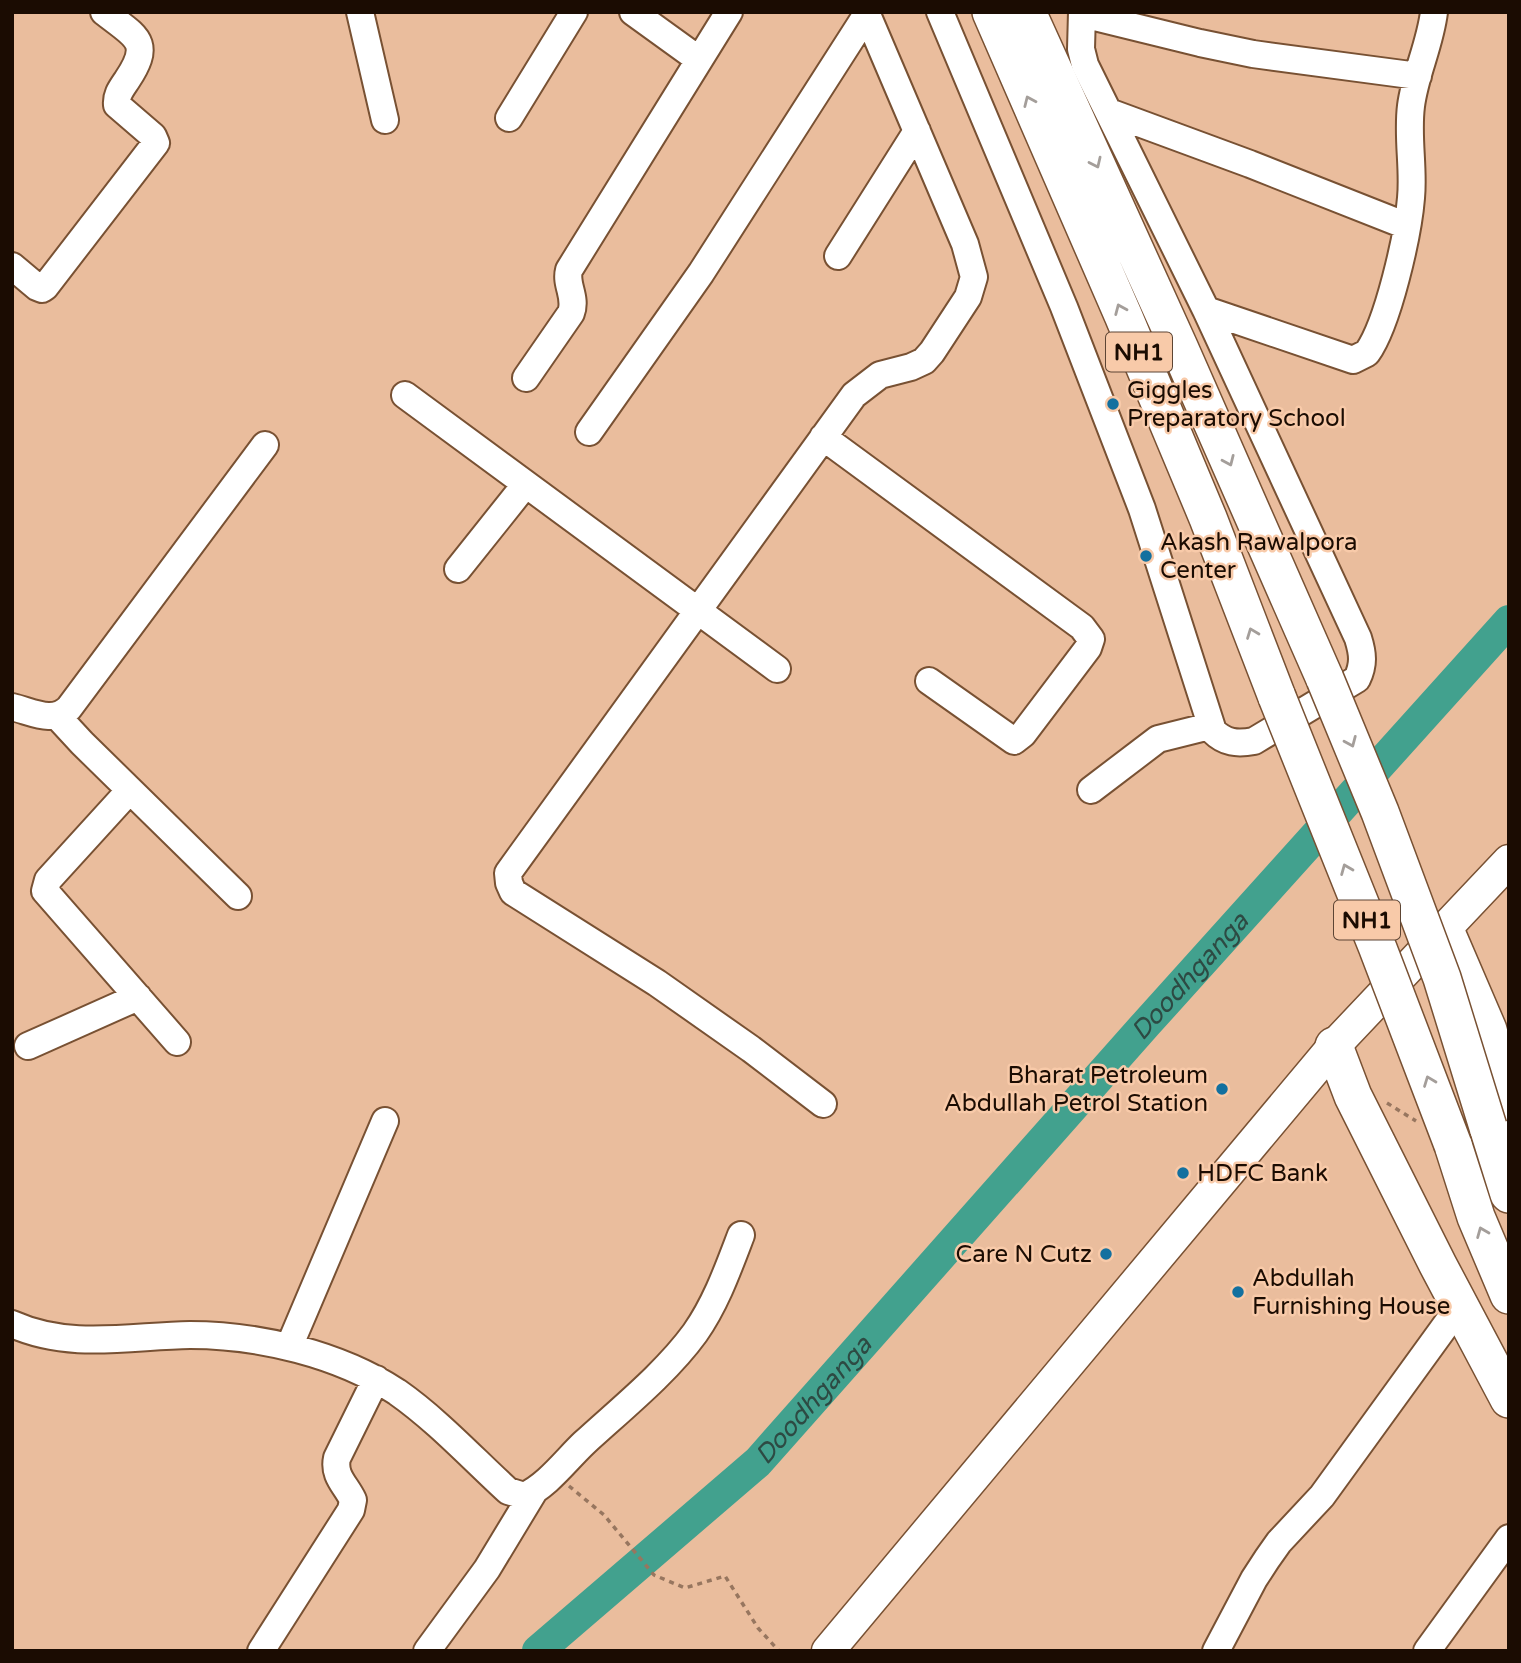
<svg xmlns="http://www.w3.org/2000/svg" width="1521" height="1663" font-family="'Varela Round',sans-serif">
<rect width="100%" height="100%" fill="#eabd9d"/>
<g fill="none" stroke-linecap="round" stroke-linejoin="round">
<path stroke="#42a18e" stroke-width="32" id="s1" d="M538 1651 758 1462 1146 1024 1509 621"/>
<defs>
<path id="minor" d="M360 12 385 120
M633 12 698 59
M940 12 1064 307 1142 509 1213 731C1225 743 1237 744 1254 741L1357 679C1364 664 1363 654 1358 638L1206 310 1085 65 1081 49 1082 12
M1082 14 1200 43 1253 54 1418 76
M1109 112 1250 164 1407 226
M509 118 574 12
M838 256 917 131
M12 266 37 287 42 289 45 287 156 143 153 136 117 105C116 95 121 89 127 80 153 41 136 37 104 12
M1206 310 1353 360 1367 353C1388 324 1408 235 1411 198 1414 168 1407 137 1411 106 1415 74 1430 45 1434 12
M526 378 571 313C577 297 565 285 569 270L729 12
M405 395 777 669
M589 432 701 273 867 14
M823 437 1082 627 1091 639 1088 648 1023 734 1014 741 929 681
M458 569 525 485
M12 707C33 712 53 724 69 708L265 445
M58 717 82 743 238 896
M130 790 48 880 45 891 177 1042
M1091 790 1158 739 1210 726
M28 1046 138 997
M823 1104 751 1049 657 983 513 892 509 883 508 873 854 395 880 375 911 367 924 361 932 352 968 297 974 277 965 244 866 12
M12 1324C70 1350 130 1336 190 1335 259 1335 339 1354 397 1392 437 1420 472 1458 508 1491L524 1496C547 1486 566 1460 584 1443 621 1409 666 1373 695 1333 716 1303 728 1269 741 1235
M289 1347 385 1121
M261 1651 351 1510 353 1500C346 1485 333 1476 337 1458L376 1379
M427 1651 487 1569 533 1493
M1216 1651 1254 1579 1267 1559 1279 1542 1322 1496 1459 1307
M1427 1651 1509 1538"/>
<path id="major" d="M828 1651 1334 1046 1509 861"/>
<path id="highway" d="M991 12 1123 315 1208 518 1277 697
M1027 12 1179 347 1325 679
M1445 930 1488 1030 1509 1107
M1334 1046 1353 1096 1438 1265 1509 1399
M1488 1127 1509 1194
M1453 1145 1476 1217 1509 1295"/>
</defs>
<use href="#minor" stroke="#785133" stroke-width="30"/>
<use href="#major" stroke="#785133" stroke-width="35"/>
<use href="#highway" stroke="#785133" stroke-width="40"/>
<path stroke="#97765f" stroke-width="3.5" stroke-dasharray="5 5" stroke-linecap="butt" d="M1387 1103 1416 1121
M569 1486 604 1515 654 1575 685 1588 725 1576 758 1628 779 1651"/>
<use href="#minor" stroke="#fff" stroke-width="26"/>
<use href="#major" stroke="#fff" stroke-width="32"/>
<use href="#highway" stroke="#fff" stroke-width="37"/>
<defs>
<path id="highway-bridge" d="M1325 679 1380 812 1442 978 1488 1127
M1277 697 1377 946 1453 1145"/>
</defs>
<use href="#highway-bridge" stroke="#785133" stroke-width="40" stroke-linecap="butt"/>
<use href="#highway-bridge" stroke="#fff" stroke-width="37"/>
</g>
<defs><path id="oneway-chevron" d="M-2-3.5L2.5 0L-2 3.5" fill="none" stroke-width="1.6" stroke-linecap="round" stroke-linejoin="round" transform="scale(1.75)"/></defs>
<g stroke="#a49e9a">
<use href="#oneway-chevron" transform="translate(1029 101) rotate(-114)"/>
<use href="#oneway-chevron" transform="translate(1096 163) rotate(65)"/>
<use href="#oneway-chevron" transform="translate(1120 309) rotate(-113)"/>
<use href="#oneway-chevron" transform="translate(1229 461) rotate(66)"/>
<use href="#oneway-chevron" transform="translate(1252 633) rotate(-111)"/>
<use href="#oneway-chevron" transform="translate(1351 742) rotate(67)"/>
<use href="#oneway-chevron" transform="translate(1346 869) rotate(-112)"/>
<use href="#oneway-chevron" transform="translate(1429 1081) rotate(-111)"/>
<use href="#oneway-chevron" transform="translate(1482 1232) rotate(-112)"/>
</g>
<g fill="#13709f" stroke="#f8caa9" stroke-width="2.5">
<circle cx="1113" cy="404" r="7"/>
<circle cx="1146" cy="556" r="7"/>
<circle cx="1222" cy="1089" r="7"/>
<circle cx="1183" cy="1173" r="7"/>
<circle cx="1106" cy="1254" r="7"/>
<circle cx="1238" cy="1292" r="7"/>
</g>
<g text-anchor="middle" stroke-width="5" stroke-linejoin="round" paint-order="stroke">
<g fill="#f8caa9" stroke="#5d4534" stroke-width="2">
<rect x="1106" y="332.5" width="66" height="39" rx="5"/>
<rect x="1334" y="900.5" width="66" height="39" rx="5"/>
</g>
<g font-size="23" font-weight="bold" fill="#1b0c02">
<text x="1139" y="360">NH1</text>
<text x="1367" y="928">NH1</text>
</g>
<g font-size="24" fill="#1b0c02" stroke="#f8caa9" text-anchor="start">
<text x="1127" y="398">Giggles<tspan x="1127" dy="28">Preparatory School</tspan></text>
<text x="1160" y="550">Akash Rawalpora<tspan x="1160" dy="28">Center</tspan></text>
<text x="1208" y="1083" text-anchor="end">Bharat Petroleum<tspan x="1208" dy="28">Abdullah Petrol Station</tspan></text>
<text x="1197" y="1181">HDFC Bank</text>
<text x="1092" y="1262" text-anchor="end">Care N Cutz</text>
<text x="1252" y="1286">Abdullah<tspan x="1252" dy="28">Furnishing House</tspan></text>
</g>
<g font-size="26" font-style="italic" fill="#2d4a43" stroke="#f8caa9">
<text dy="9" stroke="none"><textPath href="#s1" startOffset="940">Doodhganga</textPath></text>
<text dy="9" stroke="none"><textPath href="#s1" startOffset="373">Doodhganga</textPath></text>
</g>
</g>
<rect width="1521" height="1663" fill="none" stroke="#1b0c02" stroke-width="28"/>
</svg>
